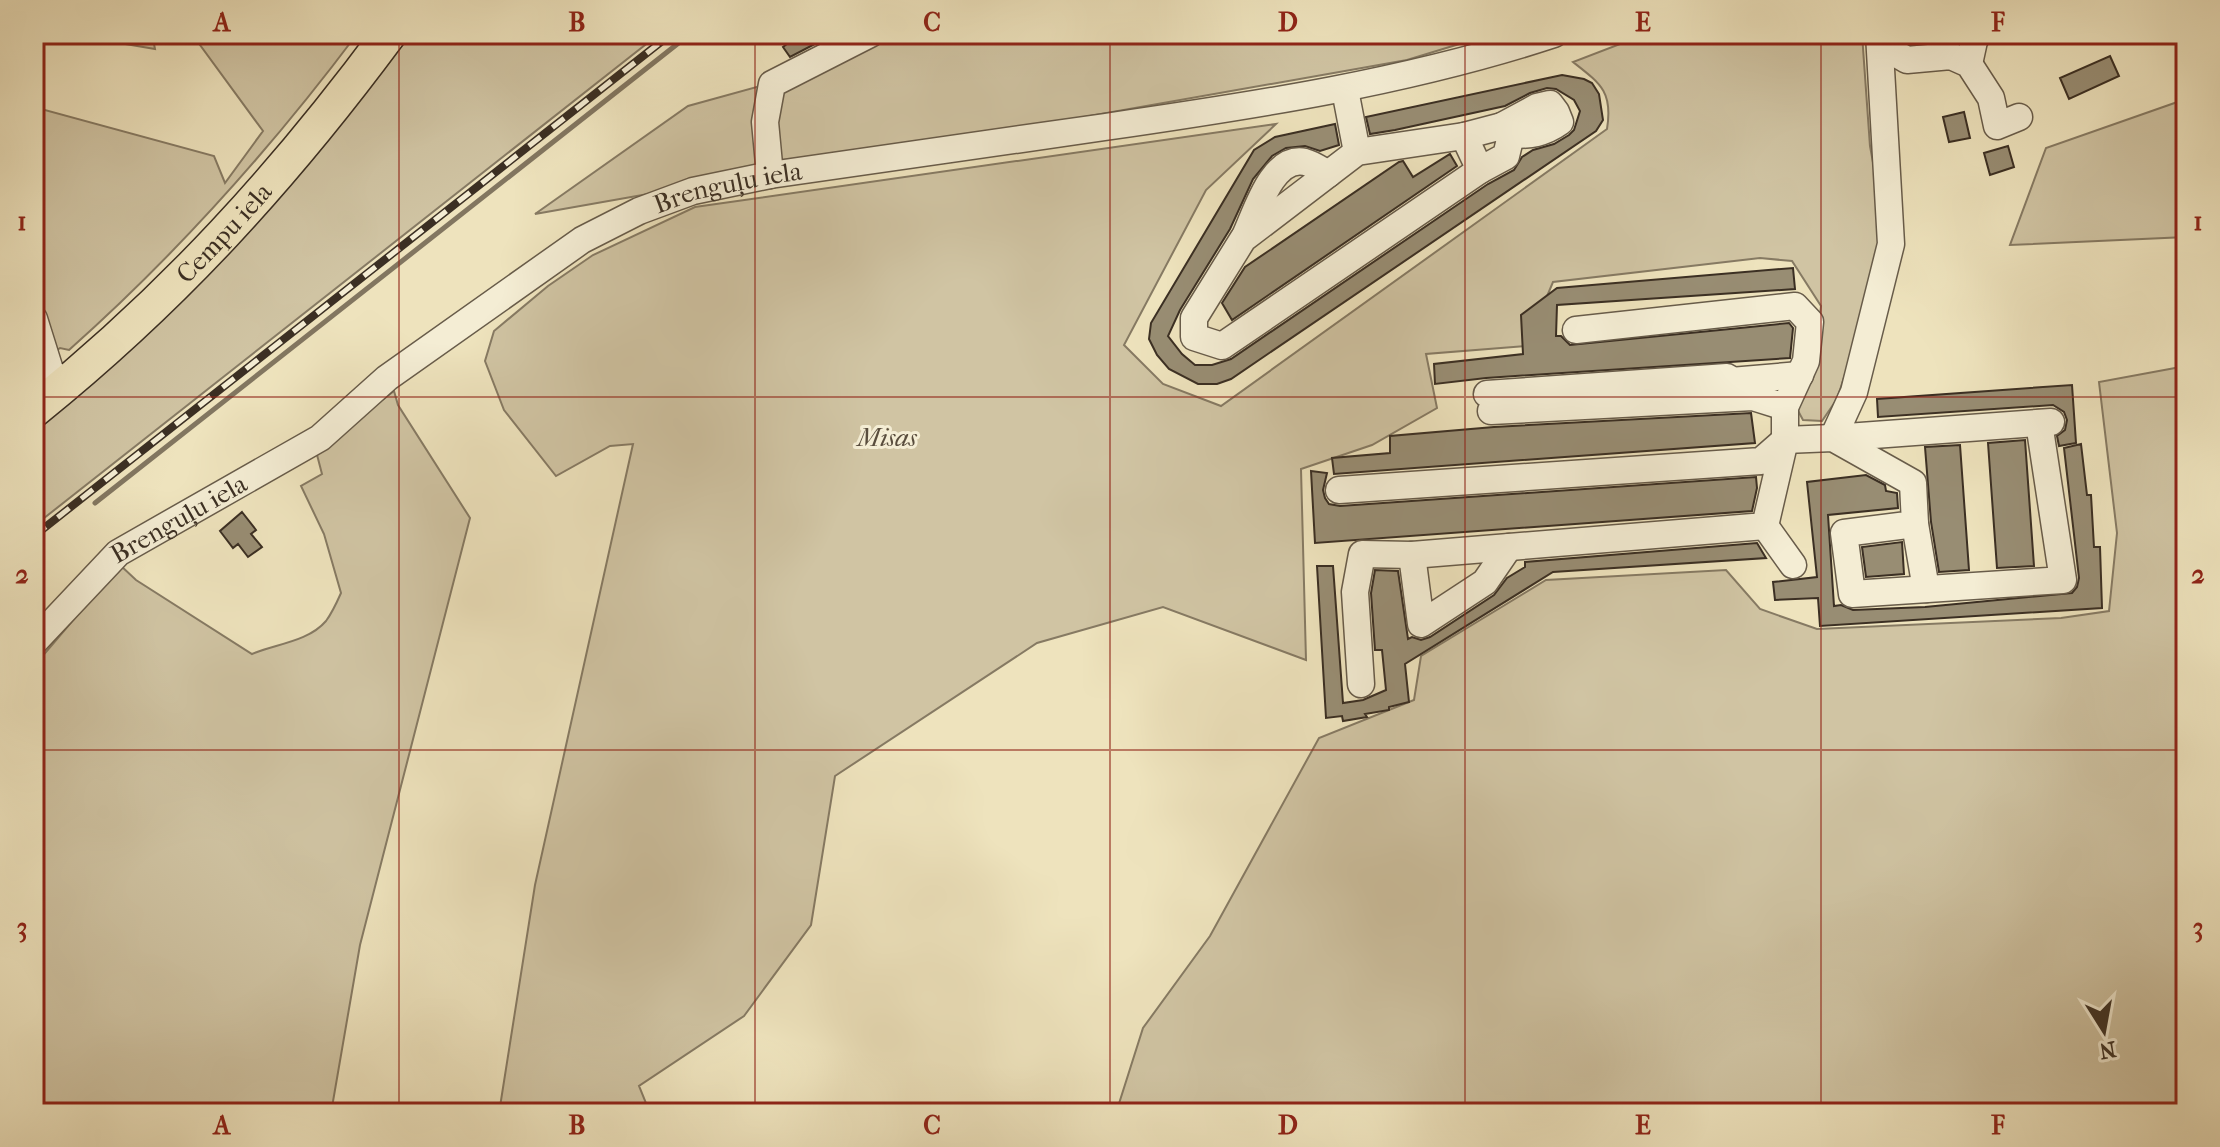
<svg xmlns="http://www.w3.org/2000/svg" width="2220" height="1147" font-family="'IM FELL French Canon',serif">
<rect width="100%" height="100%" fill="#eee3bd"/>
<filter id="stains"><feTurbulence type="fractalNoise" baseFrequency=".0025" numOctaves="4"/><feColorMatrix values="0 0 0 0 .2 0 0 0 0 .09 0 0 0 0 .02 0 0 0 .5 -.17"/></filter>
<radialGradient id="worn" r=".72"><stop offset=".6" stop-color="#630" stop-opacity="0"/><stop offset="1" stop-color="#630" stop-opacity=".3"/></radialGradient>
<path fill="#d0c4a3" stroke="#867a63" stroke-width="2" d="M66 34H152L155 49Z
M192 34H357C270 150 178 253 69 350L60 348 35 367 37 377 34 379V107L214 156 225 183 263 131Z
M403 34H659L34 526V430L59 411Z
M893 34H1492L1407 60 535 214 688 106 800 75Z
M1646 34H1862L1870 146 1885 227 1863 319 1837 399 1822 421 1803 420 1796 407 1814 372 1821 306 1792 261 1760 258 1553 282 1526 346 1426 354 1437 408 1372 445 1301 469 1306 660 1163 607 1037 643 835 776 811 925 744 1016 639 1086 650 1113H499L535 885 633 444 610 446 556 476 504 410 485 361 494 331 548 286 593 255 695 207 1276 124 1206 190 1124 345 1163 384 1221 406 1607 129C1613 92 1601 84 1573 62Z
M2186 99V237L2010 245 2046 148Z
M2186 366V1113H1116L1143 1028 1210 936 1319 738 1414 700 1421 656 1546 580 1726 570 1760 609 1817 629 2061 618 2109 611 2117 533 2099 382Z
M394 391 398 405 470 518 360 945 331 1113H34V666L120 565 136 580 252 654C275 644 308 642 326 621 332 613 337 602 341 593L324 534 301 486 322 474 316 451Z"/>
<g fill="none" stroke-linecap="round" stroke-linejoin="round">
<path stroke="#827660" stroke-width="5" d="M95 503 690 34"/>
</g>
<path fill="#988d73" stroke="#3b2f23" stroke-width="2" d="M800 34H834L790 57 783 47Z
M2110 56 2119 76 2069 99 2060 78Z
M1562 75 1584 79 1592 83 1599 94 1603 120 1596 131 1231 379 1217 384H1198L1169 369 1157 355 1149 339 1151 323 1254 150 1275 137 1335 124 1339 145 1320 151 1305 146 1286 148 1272 156 1253 179 1230 229 1180 310 1168 336 1182 354 1195 365H1212L1231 359 1488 184 1514 170 1522 157 1533 150 1554 144 1569 135 1574 130 1580 111 1574 100 1556 89 1547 88 1530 93 1505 106 1395 130 1370 134 1366 117Z
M1964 112 1970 138 1949 142 1943 117Z
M2008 146 2014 167 1990 175 1984 153Z
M1450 154 1457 166 1232 320 1222 303 1245 267 1399 162 1403 161 1413 177Z
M1793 268 1795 289 1557 305 1556 336H1561L1570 345 1789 323 1793 328 1790 358 1486 378 1435 384 1434 364 1523 354 1521 315 1557 288Z
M2072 385 2076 443 2059 446 2057 436 2065 430 2067 420 2064 412 2053 405 1878 417 1877 399Z
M1751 413 1755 443 1334 474 1332 458 1390 453V436L1494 427Z
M2025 440 2034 566 1997 568 1988 443Z
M2081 444 2087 495H2091L2094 547H2100L2102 608 1820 626 1818 598 1775 600 1773 582 1817 577 1807 482 1866 475 1885 485 1886 491 1897 493 1898 508 1828 515 1834 606 1841 605 1853 610 1925 607 2072 593 2077 587 2079 578 2064 448Z
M1960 445 1969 570 1939 572 1931 522 1925 447Z
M1311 471 1327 473 1323 490 1325 498 1329 504 1340 506 1756 477 1757 488 1752 511 1315 543Z
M242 512 256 530 251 534 262 547 248 557 238 544 233 548 220 531Z
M1902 542 1904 574 1866 577 1862 547Z
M1757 543 1766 558 1553 572 1405 664 1409 702 1389 707V710L1365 714 1367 717 1343 721 1342 716 1326 718 1317 566H1333L1343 703 1363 700 1386 690 1382 650H1375L1371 593 1375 570 1398 571 1408 639 1412 637 1421 640 1430 637 1494 595 1507 578 1525 567V562Z"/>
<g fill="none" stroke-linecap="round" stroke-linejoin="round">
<defs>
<g id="minor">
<path d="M1879 34 1891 244 1854 392 1833 438 2051 422"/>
<path d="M1881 45 1907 60 1951 56 1969 64 1991 98 1997 126 2019 117"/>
<path d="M1969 64 1974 41 1978 34"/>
<path d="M1345 90 1357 152 1243 239 1194 318V337L1222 346 1480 170 1464 136 1357 152"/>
<path d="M1502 126 1537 107 1550 104 1556 112 1560 122C1543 134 1531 135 1511 135"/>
<path d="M1464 136 1502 126 1511 135 1506 156 1480 170"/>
<path d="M770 175 765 122 772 84 870 34"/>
<path d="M1245 236C1256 213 1272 155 1305 162 1313 164 1321 170 1328 174"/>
<path d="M34 319 50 370 63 387"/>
<path d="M1576 330 1795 306 1810 322 1806 361 1785 407V440L1833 438 1913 483 1915 524 1844 533 1852 594 2063 580 2039 423"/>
<path d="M1731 381 1800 375"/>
<path d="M1487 394 1727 377 1753 397"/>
<path d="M1491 411 1753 397 1785 407"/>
<path d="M1339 490 1761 461 1785 440 1765 526 1412 555 1362 554 1355 592 1361 684"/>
<path d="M1915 524 1926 589"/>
<path d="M1765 526 1793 565"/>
<path d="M1412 555 1421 624 1485 582 1509 547"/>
<path id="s1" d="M34 642 118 553 320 438 387 378 582 240 639 211 693 191 770 175C881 159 993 143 1105 127 1257 105 1408 82 1554 34"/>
</g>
<g id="major">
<path id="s2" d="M34 410C173 298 283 177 389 34"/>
</g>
</defs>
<use href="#minor" stroke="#685c4a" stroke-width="29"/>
<use href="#major" stroke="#3b2f23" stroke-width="37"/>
<use href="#minor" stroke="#f4edd4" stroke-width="26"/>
<use href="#major" stroke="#eee3bd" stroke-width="34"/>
<defs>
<path id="rail" d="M34 536 671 34"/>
</defs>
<use href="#rail" stroke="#3b2f23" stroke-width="8"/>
<use href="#rail" stroke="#f4edd4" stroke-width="5" stroke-dasharray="15" stroke-linecap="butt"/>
</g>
<path fill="none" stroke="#8f2418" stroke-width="2" stroke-opacity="0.55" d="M399 34V1113M755 34V1113M1110 34V1113M1465 34V1113M1821 34V1113M34 397H2186M34 750H2186"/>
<g text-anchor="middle" stroke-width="6" stroke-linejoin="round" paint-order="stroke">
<g font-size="26" fill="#3b2f23" stroke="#f4edd4">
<text dy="9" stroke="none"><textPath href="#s1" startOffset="840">Brenguļu iela</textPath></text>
<text dy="9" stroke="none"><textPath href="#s2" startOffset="260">Cempu iela</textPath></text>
<text dy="9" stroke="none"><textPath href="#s1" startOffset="192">Brenguļu iela</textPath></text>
</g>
<g font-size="26" font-style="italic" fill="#594d3d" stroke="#f4edd4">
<text x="887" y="446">Misas</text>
</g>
</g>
<rect width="2220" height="1147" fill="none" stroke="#eee3bd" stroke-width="88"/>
<g transform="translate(2104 1031) rotate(169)" stroke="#f4edd4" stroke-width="6" paint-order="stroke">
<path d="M0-6L14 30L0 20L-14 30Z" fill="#3b2f23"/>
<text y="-12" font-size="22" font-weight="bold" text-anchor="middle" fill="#3b2f23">N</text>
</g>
<rect x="44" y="44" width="2132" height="1059" fill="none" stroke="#8f2418" stroke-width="3"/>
<g font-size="26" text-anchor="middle" font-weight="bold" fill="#8f2418">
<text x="222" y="31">A</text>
<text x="577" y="31">B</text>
<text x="932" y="31">C</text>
<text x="1288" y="31">D</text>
<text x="1643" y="31">E</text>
<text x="1998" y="31">F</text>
<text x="22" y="230">1</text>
<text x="2198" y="230">1</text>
<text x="22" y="583">2</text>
<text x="2198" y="583">2</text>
<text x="22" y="936">3</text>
<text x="2198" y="936">3</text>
<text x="222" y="1134">A</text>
<text x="577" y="1134">B</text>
<text x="932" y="1134">C</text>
<text x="1288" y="1134">D</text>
<text x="1643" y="1134">E</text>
<text x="1998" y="1134">F</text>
</g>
<rect width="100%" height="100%" filter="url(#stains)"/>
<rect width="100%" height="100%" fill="url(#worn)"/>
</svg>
